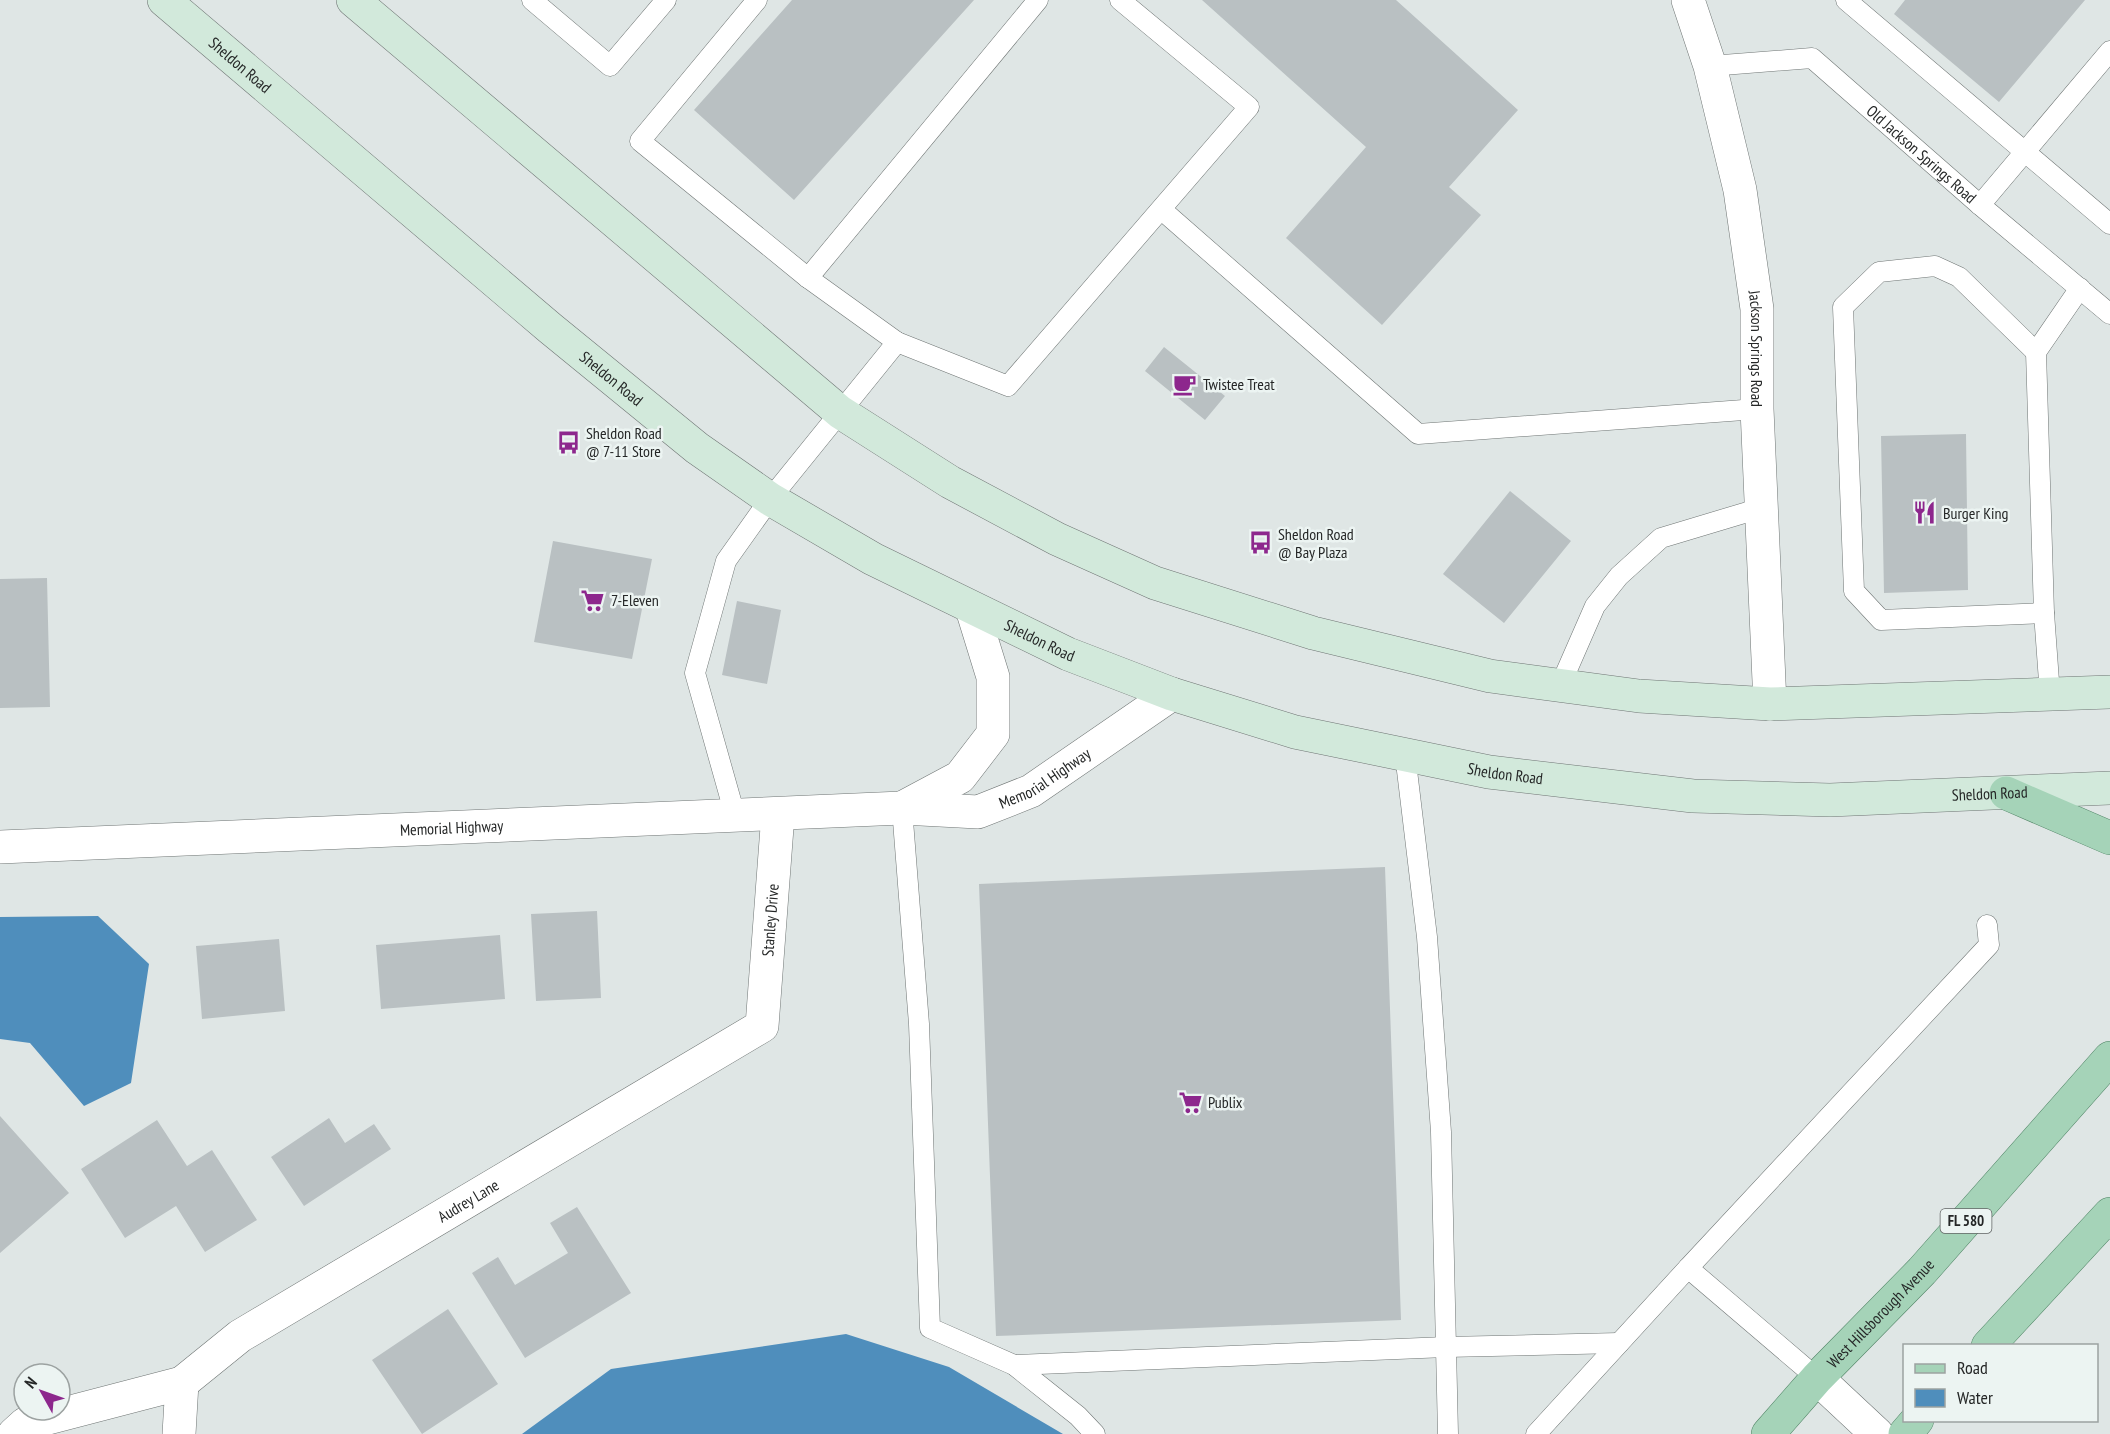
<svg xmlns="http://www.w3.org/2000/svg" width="2110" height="1434" font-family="'PT Sans Narrow',sans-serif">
<rect width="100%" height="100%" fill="#dfe6e5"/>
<path fill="#4f8ebc" d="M98 916 149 964 131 1083 84 1106 30 1043 0 1039V917Z
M846 1334 949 1367 1063 1434H522L611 1369Z"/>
<path fill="#b9c0c2" d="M792 0H974L794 200 694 110Z
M1202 0H1396L1518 110 1449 187 1481 215 1382 325 1286 238 1366 147Z
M1905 0H2085L1999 102 1894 14Z
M1164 347 1225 396 1205 420 1145 371Z
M1966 434 1968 590 1884 593 1881 436Z
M1510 491 1571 541 1504 623 1443 574Z
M553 541 652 559 632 659 534 642Z
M47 578 50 707 0 708V579Z
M737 601 781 610 767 684 722 675Z
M1385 867 1401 1320 996 1336 979 884Z
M597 911 601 998 536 1001 531 914Z
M500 935 505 999 381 1009 376 945Z
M279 939 285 1011 202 1019 196 946Z
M0 1116 69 1193 0 1253Z
M329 1118 345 1143 374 1124 391 1149 304 1206 271 1157Z
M157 1120 187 1166 212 1150 257 1220 205 1252 176 1206 125 1238 81 1169Z
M577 1207 631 1293 525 1358 472 1273 498 1257 515 1285 568 1253 550 1223Z
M448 1309 498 1384 422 1434 372 1360Z"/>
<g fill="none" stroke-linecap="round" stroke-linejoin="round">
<defs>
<g id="service">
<path d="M532 0 610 66 666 0"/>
<path d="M757 0 640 141 808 278"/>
<path d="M1038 0 808 278 897 342 1008 386 1249 107 1120 0"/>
<path d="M1846 0 2110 224"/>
<path id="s1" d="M1710 66 1812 58 1980 205 2110 314"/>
<path d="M1980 205 2110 51"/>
<path d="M1162 210 1418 434 1757 409"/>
<path d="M2036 352 1959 277 1935 266 1879 272 1843 307 1854 591 1881 620 2044 613"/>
<path d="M1560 686 1595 606 1619 576 1661 538 1761 508"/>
<path d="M2050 695 2044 613 2036 352 2080 288"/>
<path d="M1405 754 1427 937 1441 1132 1448 1434"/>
<path d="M902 808 919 1024 930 1328 1014 1365 1078 1416 1095 1434"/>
<path d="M735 815 695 673 726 561 770 499 897 342"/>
<path d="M1688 1268 1989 945 1987 925"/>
<path d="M1014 1365 1446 1347 1619 1343"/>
<path d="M1536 1434 1688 1268 1817 1378"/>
</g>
<g id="minor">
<path id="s2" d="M1688 0 1710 66 1740 190 1757 309V409L1770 704"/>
<path d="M902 808 960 777 993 734V677L972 609"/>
<path id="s3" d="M0 847 902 808 978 812 1031 791 1172 694"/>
<path d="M1817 1378 1877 1434"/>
<path id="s4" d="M182 1383 240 1336 762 1026 778 814"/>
<path d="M14 1434 25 1424 182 1383 179 1434"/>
</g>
<g id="secondary">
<path id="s5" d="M164 0 550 328 697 448 770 499 873 559 1068 654 1172 694 1295 732 1489 772 1693 796 1830 800 2110 788"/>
<path d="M353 0 840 412 950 482 1057 539 1155 583 1313 633 1490 676 1639 696 1770 704 2110 692"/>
</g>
<g id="primary">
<path d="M2006 793 2110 838"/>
<path d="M1988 1346 2110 1214"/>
<path id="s6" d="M1768 1434 1817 1378 1922 1271 2110 1058"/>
<path d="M1905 1434 1917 1420"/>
</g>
</defs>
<use href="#service" stroke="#6f7574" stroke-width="21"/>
<use href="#minor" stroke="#6f7574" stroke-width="34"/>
<use href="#secondary" stroke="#6f7574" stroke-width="34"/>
<use href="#primary" stroke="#518466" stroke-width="34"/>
<use href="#service" stroke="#fff" stroke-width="20"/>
<use href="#minor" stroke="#fff" stroke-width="33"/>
<use href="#secondary" stroke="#d2e9db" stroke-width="33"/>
<use href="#primary" stroke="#a5d3b8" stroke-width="33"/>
</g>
<defs>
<symbol id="cafe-bare" viewBox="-9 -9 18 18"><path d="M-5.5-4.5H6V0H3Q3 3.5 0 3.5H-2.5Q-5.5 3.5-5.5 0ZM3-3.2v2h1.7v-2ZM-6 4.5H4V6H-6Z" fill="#8d278d" stroke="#ecf4f2" stroke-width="2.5" paint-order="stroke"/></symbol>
<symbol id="bus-bare" viewBox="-9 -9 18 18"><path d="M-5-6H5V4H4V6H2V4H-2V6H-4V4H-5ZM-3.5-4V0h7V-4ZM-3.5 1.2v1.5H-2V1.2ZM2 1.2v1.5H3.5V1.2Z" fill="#8d278d" stroke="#ecf4f2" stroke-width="2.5" paint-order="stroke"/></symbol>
<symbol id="restaurant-bare" viewBox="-9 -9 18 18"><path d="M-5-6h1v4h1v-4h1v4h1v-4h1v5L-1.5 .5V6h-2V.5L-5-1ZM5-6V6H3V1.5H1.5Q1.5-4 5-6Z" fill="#8d278d" stroke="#ecf4f2" stroke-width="2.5" paint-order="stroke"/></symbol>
<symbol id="supermarket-bare" viewBox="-9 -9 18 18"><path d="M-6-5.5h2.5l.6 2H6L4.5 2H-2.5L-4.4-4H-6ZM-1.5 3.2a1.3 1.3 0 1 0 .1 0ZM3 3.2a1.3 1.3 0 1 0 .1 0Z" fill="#8d278d" stroke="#ecf4f2" stroke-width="2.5" paint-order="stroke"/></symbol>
</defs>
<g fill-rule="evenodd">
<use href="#cafe-bare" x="1168" y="368" width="33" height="33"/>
<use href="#bus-bare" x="552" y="426" width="33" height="33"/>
<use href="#restaurant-bare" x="1908" y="496" width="33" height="33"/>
<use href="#bus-bare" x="1244" y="526" width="33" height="33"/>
<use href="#supermarket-bare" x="576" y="584" width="33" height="33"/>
<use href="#supermarket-bare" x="1174" y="1086" width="33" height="33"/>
</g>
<g text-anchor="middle" stroke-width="5" stroke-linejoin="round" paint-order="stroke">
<rect fill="#ecf4f2" stroke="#616464" stroke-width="1.5" x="1940.5" y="1209" width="51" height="24" rx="4.5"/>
<g font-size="15" font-weight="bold" fill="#252727">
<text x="1966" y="1226">FL 580</text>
</g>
<g font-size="16" fill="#252727" stroke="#ecf4f2">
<text dy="6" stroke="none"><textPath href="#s5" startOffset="100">Sheldon Road</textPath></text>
<text dy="6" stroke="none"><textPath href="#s1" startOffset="248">Old Jackson Springs Road</textPath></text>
<text dy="6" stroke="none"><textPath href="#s2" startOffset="357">Jackson Springs Road</textPath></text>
<text dy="6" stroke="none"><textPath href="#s5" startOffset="586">Sheldon Road</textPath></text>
<text dy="6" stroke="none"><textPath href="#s5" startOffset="1090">Sheldon Road</textPath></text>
<text dy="6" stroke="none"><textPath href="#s5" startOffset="1576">Sheldon Road</textPath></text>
<text dy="6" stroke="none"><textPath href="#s3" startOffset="1054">Memorial Highway</textPath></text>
<text dy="6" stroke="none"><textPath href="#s5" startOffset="2062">Sheldon Road</textPath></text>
<text dy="6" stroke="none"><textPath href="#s3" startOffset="452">Memorial Highway</textPath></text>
<text dy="6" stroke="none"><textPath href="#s4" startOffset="788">Stanley Drive</textPath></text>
<text dy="6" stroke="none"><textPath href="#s4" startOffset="340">Audrey Lane</textPath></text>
<text dy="6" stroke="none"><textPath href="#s6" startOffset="165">West Hillsborough Avenue</textPath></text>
</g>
<g font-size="16" fill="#252727" stroke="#ecf4f2" text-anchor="start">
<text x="1203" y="390">Twistee Treat</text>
<text x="586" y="439">Sheldon Road<tspan x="586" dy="18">@ 7-11 Store</tspan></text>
<text x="1943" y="519">Burger King</text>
<text x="1278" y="540">Sheldon Road<tspan x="1278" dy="18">@ Bay Plaza</tspan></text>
<text x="611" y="606">7-Eleven</text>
<text x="1208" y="1108">Publix</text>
</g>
</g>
<rect x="1903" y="1344" width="195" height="78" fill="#ecf4f2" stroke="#9ca2a1" stroke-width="1.5"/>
<rect x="1915" y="1364" width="30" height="9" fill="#a5d3b8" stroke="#9ca2a1" stroke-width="1.5"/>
<text x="1957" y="1374" font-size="18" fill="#252727">Road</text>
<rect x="1915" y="1389" width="30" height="18" fill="#4f8ebc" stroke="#9ca2a1" stroke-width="1.5"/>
<text x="1957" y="1404" font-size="18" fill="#252727">Water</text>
<g transform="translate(42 1392) rotate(310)"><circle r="28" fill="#ecf4f2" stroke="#9ca2a1" stroke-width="1.5"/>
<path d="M0-4.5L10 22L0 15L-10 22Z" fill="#8d278d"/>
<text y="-9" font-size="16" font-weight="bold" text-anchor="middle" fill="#252727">N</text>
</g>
</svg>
